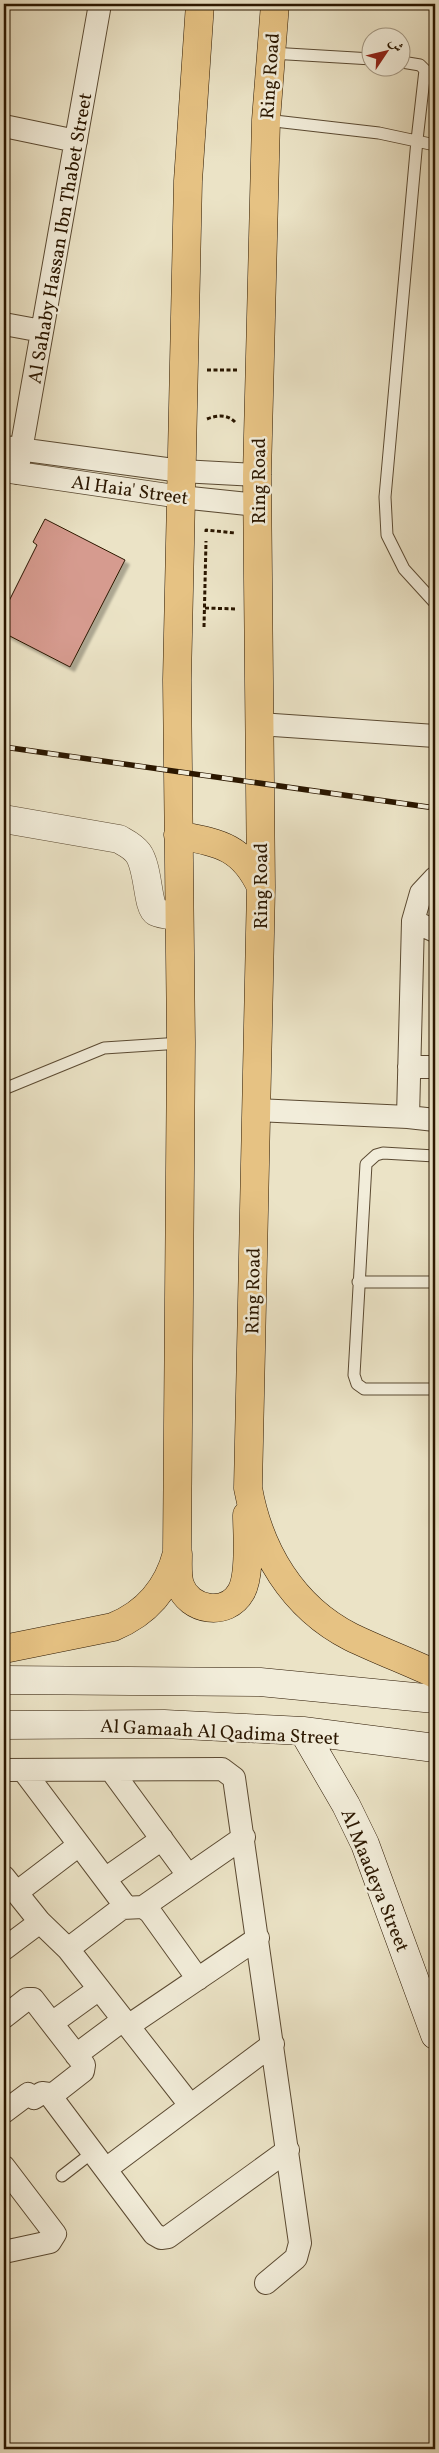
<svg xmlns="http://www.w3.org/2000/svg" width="439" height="2453" font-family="Vollkorn,Amiri,serif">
<defs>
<filter id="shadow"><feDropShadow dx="4.5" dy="4.5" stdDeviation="1" flood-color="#0004"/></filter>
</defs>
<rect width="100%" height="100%" fill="#ebe3c6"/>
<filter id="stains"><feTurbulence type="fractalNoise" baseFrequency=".004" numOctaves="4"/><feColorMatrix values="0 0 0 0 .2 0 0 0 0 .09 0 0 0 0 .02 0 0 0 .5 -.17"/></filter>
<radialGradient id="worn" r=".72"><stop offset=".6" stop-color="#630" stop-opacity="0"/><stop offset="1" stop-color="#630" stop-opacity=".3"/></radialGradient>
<path fill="#d69b8f" stroke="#2b1700" filter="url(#shadow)" d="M45 519 125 560 70 667 4 633V611L37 545 33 542Z"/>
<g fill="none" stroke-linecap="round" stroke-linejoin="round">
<defs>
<path id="service" d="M271 53 372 59
M402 62 420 65 425 70 417 140 385 497 387 535 404 569 435 603
M266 120 379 133 435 145
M4 1089 104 1048 181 1043
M435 1156 383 1153 376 1155 366 1164 354 1375 357 1384 364 1389H435
M358 1282H435
M62 2176 93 2152"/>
<path id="minor" d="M4 126 76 141
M4 324 42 331
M4 447 181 471 257 475
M4 471 181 497 257 505
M17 473 100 4
M259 724 435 736
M413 921 435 931
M409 1067H435
M256 1110 408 1117 435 1120
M408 1117 413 921 421 893 435 878
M4 1770 222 1769 234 1778 300 2243 296 2258 266 2283
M23 1770 126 1907
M111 1770 188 1875
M4 1877 40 1922 68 1949 190 2105
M105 1879 162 1839
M16 1893 79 1845
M143 1907 244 1837
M4 1949 40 1922
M68 1949 122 1908 143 1907 150 1912 198 1979
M4 2017 27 1999H33L84 2065 83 2071 51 2096
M52 2023 99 1989
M128 2026 258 1938
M76 2055 123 2020
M4 2112 28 2094 34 2098 42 2093 49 2094 154 2234 161 2238 168 2237 288 2150
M4 2167 55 2234 50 2242 4 2252
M106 2169 273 2044"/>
<path id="tertiary" d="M4 819 119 839C126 843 133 846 138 853 149 868 147 907 156 912 162 915 172 915 179 916"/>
<path id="secondary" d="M4 1680 260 1682 435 1699
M4 1725 164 1724 303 1731 435 1748
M303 1731 346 1805 365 1844 435 2035"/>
<path id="primary" d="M275 4 266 120 257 475 261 887 248 1488C259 1550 292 1607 351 1637 378 1650 407 1661 435 1674
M178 835C219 843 242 846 261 887
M178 1554C178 1564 177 1576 180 1585 189 1611 227 1617 241 1592 251 1575 247 1534 247 1515
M4 1649 113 1627C147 1613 168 1588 177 1553L181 1043 177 680 188 181 200 4"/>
</defs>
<use href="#service" stroke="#5b4a32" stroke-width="13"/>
<use href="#minor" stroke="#5b4a32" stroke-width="24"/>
<use href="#tertiary" stroke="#5b4a32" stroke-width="29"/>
<use href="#secondary" stroke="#2b1700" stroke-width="29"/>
<use href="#primary" stroke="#2b1700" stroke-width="29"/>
<path stroke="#2b1700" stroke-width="3" stroke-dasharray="4 2.5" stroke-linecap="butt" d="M207 370H238
M207 419C217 415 227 414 235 422
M206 532V530L235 533
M205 608 237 609
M204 627 206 541"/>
<use href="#service" stroke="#f2edda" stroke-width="11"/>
<use href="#minor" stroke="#f2edda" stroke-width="22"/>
<use href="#tertiary" stroke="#f2edda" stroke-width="28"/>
<use href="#secondary" stroke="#f2edda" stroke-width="28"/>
<use href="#primary" stroke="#e6c283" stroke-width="28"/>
<defs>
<path id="rail" d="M4 747 435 808"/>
</defs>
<use href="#rail" stroke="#2b1700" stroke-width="5.5"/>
<use href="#rail" stroke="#f2edda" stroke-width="4" stroke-dasharray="11" stroke-linecap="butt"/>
</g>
<g text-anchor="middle" stroke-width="5" stroke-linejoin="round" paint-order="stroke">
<g font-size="19" fill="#2b1700" stroke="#f2edda">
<text transform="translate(269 76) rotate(-86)" y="7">Ring Road</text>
<text transform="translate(59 238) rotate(-80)" y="7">Al Sahaby Hassan Ibn Thabet Street</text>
<text transform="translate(258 481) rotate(-90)" y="7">Ring Road</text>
<text transform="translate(130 489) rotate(8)" y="7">Al Haia' Street</text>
<text transform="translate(260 886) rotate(-90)" y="7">Ring Road</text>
<text transform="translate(252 1291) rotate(-89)" y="7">Ring Road</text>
<text transform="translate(220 1731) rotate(3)" y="7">Al Gamaah Al Qadima Street</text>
<text transform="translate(376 1880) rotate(68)" y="7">Al Maadeya Street</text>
</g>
</g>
<rect width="439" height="2453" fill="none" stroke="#ebe3c6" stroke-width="20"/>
<rect x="5" y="5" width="429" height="2443" fill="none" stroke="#2b1700" stroke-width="2.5"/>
<rect x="10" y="10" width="419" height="2433" fill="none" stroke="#2b1700"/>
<g transform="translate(386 52) rotate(55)"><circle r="24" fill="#f2edda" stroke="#a29783"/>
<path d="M0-4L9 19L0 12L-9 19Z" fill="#8f2418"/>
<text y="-8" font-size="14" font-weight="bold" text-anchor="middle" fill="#2b1700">ش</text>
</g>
<rect width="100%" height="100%" filter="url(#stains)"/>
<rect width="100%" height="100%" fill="url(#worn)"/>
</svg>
